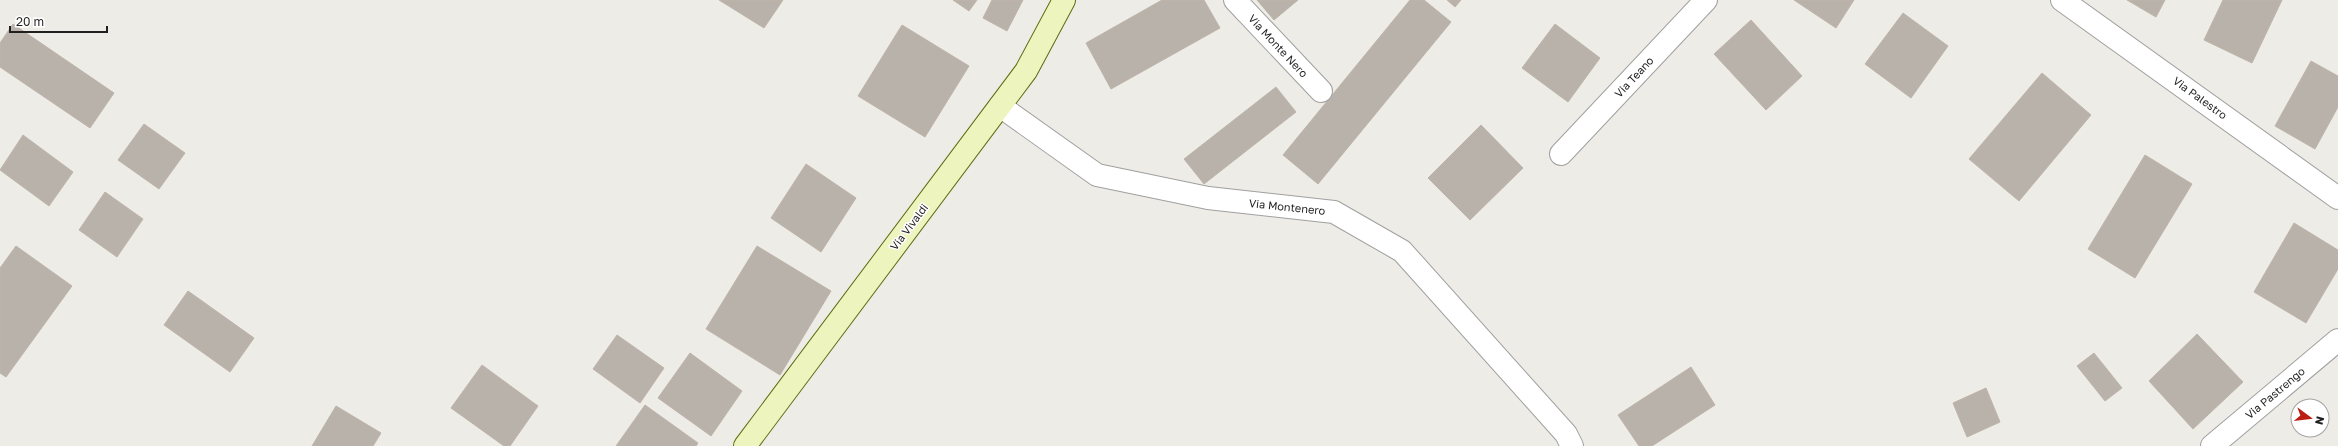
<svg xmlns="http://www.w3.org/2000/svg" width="2338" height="446" font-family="'Golos Text',sans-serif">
<rect width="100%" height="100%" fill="#eeece6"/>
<path fill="#b8b2ab" stroke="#bfb4a9" d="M719 0H783L764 28Z
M953 0H977L969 11Z
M992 0H1023L1007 31 983 18Z
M1162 0H1204L1220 28 1111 89 1086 43Z
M1257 0H1298L1274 20Z
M1410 0H1424L1451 22 1318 184 1283 155Z
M1447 0H1461L1455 7Z
M1794 0H1854L1836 28Z
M2127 0H2165L2156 17Z
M2223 0H2282L2252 63 2204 40Z
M1903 13 1948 46 1911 98 1865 64Z
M1751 20 1802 76 1766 110 1714 54Z
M13 24 114 93 90 128 0 67V43Z
M1555 24 1600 58 1568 102 1522 68Z
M902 25 969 66 925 137 858 96Z
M2311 61 2338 76V107L2315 149 2275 126Z
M2042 73 2091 115 2019 201 1969 159Z
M1276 87 1296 112 1204 184 1184 159Z
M144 124 185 153 159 189 118 160Z
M1481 125 1523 168 1470 220 1428 178Z
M23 135 73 172 49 206 0 170Z
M2145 155 2192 184 2135 278 2088 249Z
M806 164 856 198 821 252 771 218Z
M105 192 143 219 117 257 79 230Z
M2294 223 2338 250V269L2306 323 2254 292Z
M16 246 72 286 6 377 0 373V268Z
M757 246 831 291 780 375 706 329Z
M188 291 254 338 230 372 164 325Z
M2197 334 2243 382 2193 429 2149 381Z
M617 335 664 368 640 403 593 369Z
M690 353 742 391 711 436 658 398Z
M2094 353 2122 388 2105 401 2077 366Z
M482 365 538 406 510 446H504L451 408Z
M1691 367 1715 405 1652 446H1639L1618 415Z
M1986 388 2000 422 1967 437 1953 403Z
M645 405 698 443 696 446H616Z
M336 406 381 433 373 446H312Z"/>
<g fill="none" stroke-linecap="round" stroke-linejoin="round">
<defs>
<path id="street" d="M1235 0 1321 91
M2062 0 2338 198
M1000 106 1097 175 1208 198 1334 212 1402 251 1566 434 1572 446
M1561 154 1706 0
M2212 446 2338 340"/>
<path id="secondary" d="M745 446 1026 71 1064 0"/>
</defs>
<use href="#street" stroke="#a0a0a0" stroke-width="24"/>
<use href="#secondary" stroke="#5c6c0f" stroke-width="24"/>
<use href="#street" stroke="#fff" stroke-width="22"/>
<use href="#secondary" stroke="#eef4be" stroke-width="22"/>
</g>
<g text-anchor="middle" stroke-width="3" stroke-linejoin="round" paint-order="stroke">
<g font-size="11" fill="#1f1f1f" stroke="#fff">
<text transform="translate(1278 46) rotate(47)" y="4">Via Monte Nero</text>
<text transform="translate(1634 77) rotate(-47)" y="4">Via Teano</text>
<text transform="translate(2200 98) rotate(36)" y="4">Via Palestro</text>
<text transform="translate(1287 207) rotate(6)" y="4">Via Montenero</text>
<text transform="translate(909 227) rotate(-53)" y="4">Via Vivaldi</text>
<text transform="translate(2275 393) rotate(-40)" y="4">Via Pastrengo</text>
</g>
</g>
<g transform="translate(2310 418) rotate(105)"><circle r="19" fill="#ffffff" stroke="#a5a5a5"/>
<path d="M0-3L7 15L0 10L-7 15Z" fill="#bb1d12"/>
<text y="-6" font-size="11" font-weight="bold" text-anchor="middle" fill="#1f1f1f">N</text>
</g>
<path d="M10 26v6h97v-6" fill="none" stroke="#1f1f1f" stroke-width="2"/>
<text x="16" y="26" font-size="12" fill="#1f1f1f" stroke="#ffffff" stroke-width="3" paint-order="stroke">20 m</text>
</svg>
